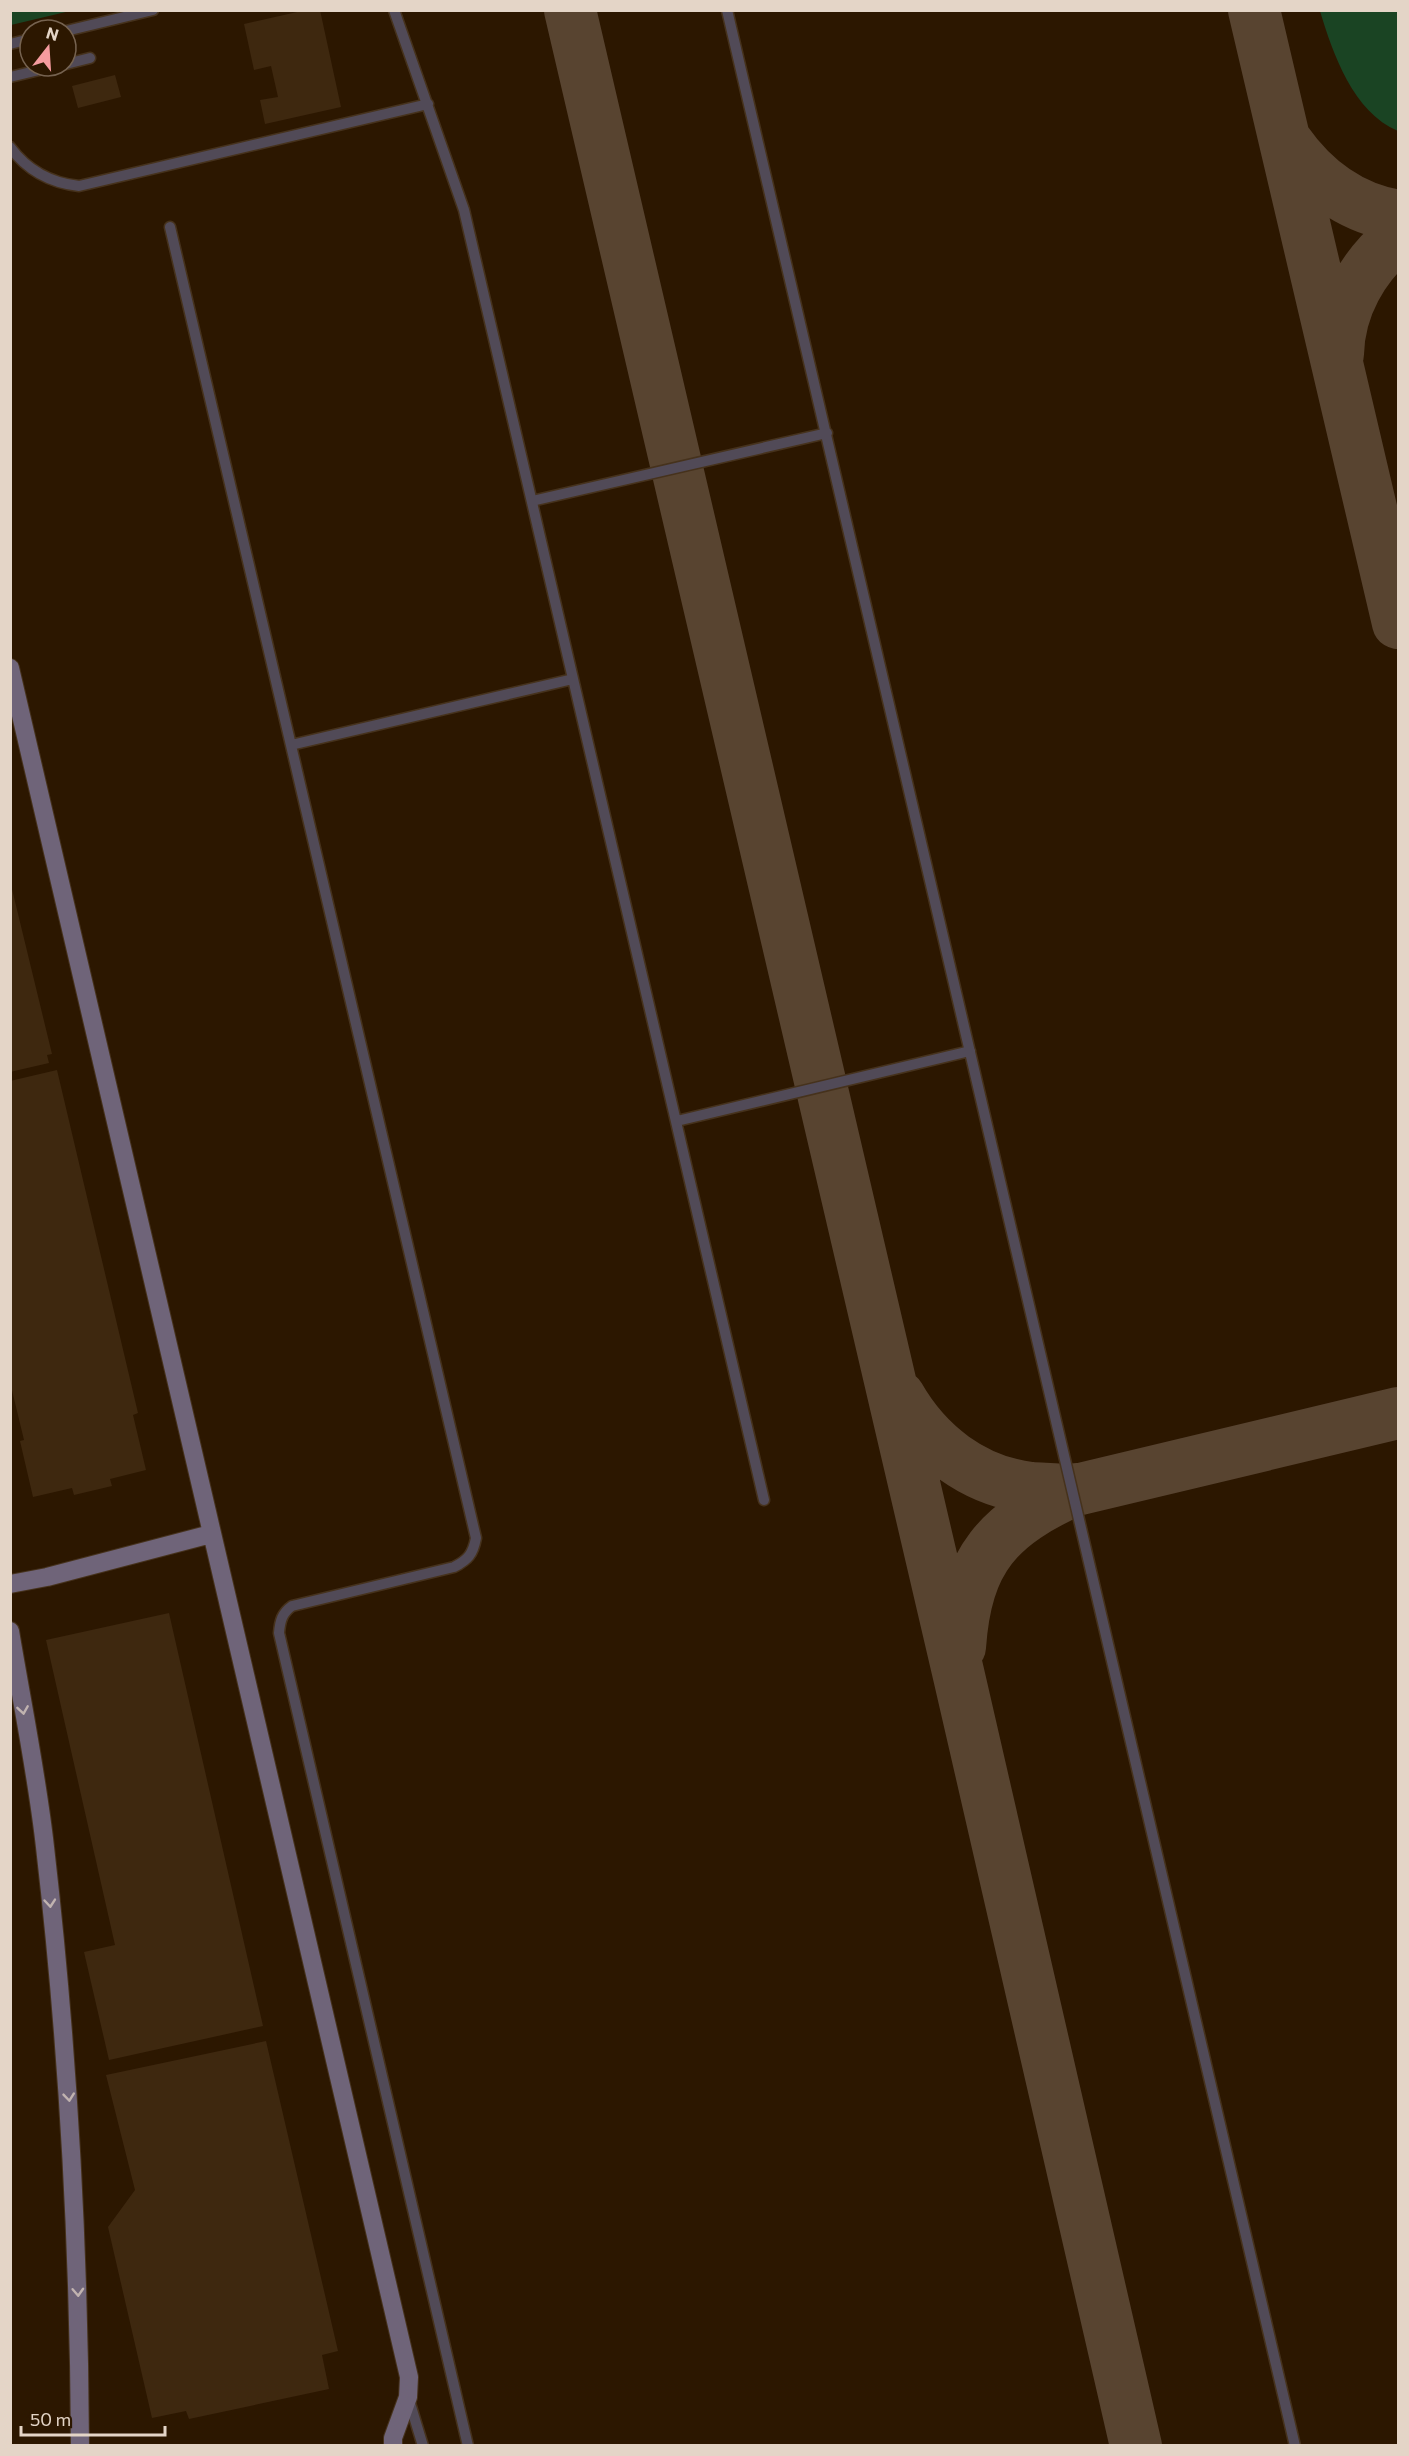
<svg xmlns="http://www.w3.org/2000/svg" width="1409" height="2456" font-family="Commissioner,sans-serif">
<rect width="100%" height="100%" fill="#2c1700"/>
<path fill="#1a4423" d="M11 10H70V11L11 25Z
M1320 11H1398V131C1353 112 1333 54 1320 11Z"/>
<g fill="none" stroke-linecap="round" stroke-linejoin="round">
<path stroke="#584430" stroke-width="52" d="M570 10 959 1676 1136 2446
M1254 10 1398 623
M1286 141C1314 181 1350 208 1398 216
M1338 354C1339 307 1363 266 1398 237
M899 1396C927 1445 973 1481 1031 1488 1045 1489 1059 1489 1072 1491L1398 1413
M960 1647C966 1559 998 1524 1077 1489"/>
</g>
<path fill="#3e280f" d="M306 10H320L341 107 265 124 260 100 278 97 271 66 254 70 244 24Z
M115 75 121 97 78 108 72 86Z
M11 885 52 1054 47 1055 49 1063 10 1072Z
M57 1070 138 1413 133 1415 146 1470 110 1479 112 1486 74 1495 72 1488 33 1497 20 1441 24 1440 10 1382V1081Z
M169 1613 263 2026 109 2060 84 1952 115 1945 46 1640Z
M266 2041 338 2351 322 2355 329 2389 189 2419 186 2411 152 2418 108 2227 135 2190 106 2075Z"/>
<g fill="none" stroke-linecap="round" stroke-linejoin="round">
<defs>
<path id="lane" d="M394 10 464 210 764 1500
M727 10 1295 2446
M66 31 153 10
M10 44 30 39
M66 64 90 58
M10 77 56 66
M10 147C27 170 51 183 79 186L428 104
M170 227 476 1538C473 1554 468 1560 454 1567L292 1606C282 1613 280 1621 279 1633L468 2446
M532 501 827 433
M291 745 573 679
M677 1121 970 1051
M409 2400 423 2446"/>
<path id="secondary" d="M10 668 409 2377 408 2397 393 2438V2446
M10 1584 47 1577 211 1534
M10 1631C22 1703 37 1775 45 1847 68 2046 79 2245 80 2446"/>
</defs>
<use href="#lane" stroke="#46321c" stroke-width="13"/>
<use href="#secondary" stroke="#46321c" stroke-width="20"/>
<use href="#lane" stroke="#514a57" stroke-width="10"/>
<use href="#secondary" stroke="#6f6479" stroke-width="18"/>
</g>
<defs><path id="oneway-chevron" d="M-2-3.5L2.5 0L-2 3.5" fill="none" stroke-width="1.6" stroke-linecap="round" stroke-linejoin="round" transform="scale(1.5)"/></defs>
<g stroke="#c1b3b0">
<use href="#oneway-chevron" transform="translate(23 1710) rotate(81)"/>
<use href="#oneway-chevron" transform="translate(50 1903) rotate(85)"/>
<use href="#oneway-chevron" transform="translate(69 2097) rotate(84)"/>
<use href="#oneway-chevron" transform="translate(78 2292) rotate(87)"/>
</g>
<rect width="1409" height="2456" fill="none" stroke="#e4d5c7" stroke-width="24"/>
<g transform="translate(48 48) rotate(17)"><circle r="28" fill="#2c1700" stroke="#766350" stroke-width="1.5"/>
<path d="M0-4.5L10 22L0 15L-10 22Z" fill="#f59b9e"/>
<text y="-9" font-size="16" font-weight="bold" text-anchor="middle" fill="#e4d5c7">N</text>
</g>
<path d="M21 2426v9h144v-9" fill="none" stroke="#e4d5c7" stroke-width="3"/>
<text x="30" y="2426" font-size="18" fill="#e4d5c7" stroke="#2c1700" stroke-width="4.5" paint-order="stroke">50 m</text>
</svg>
